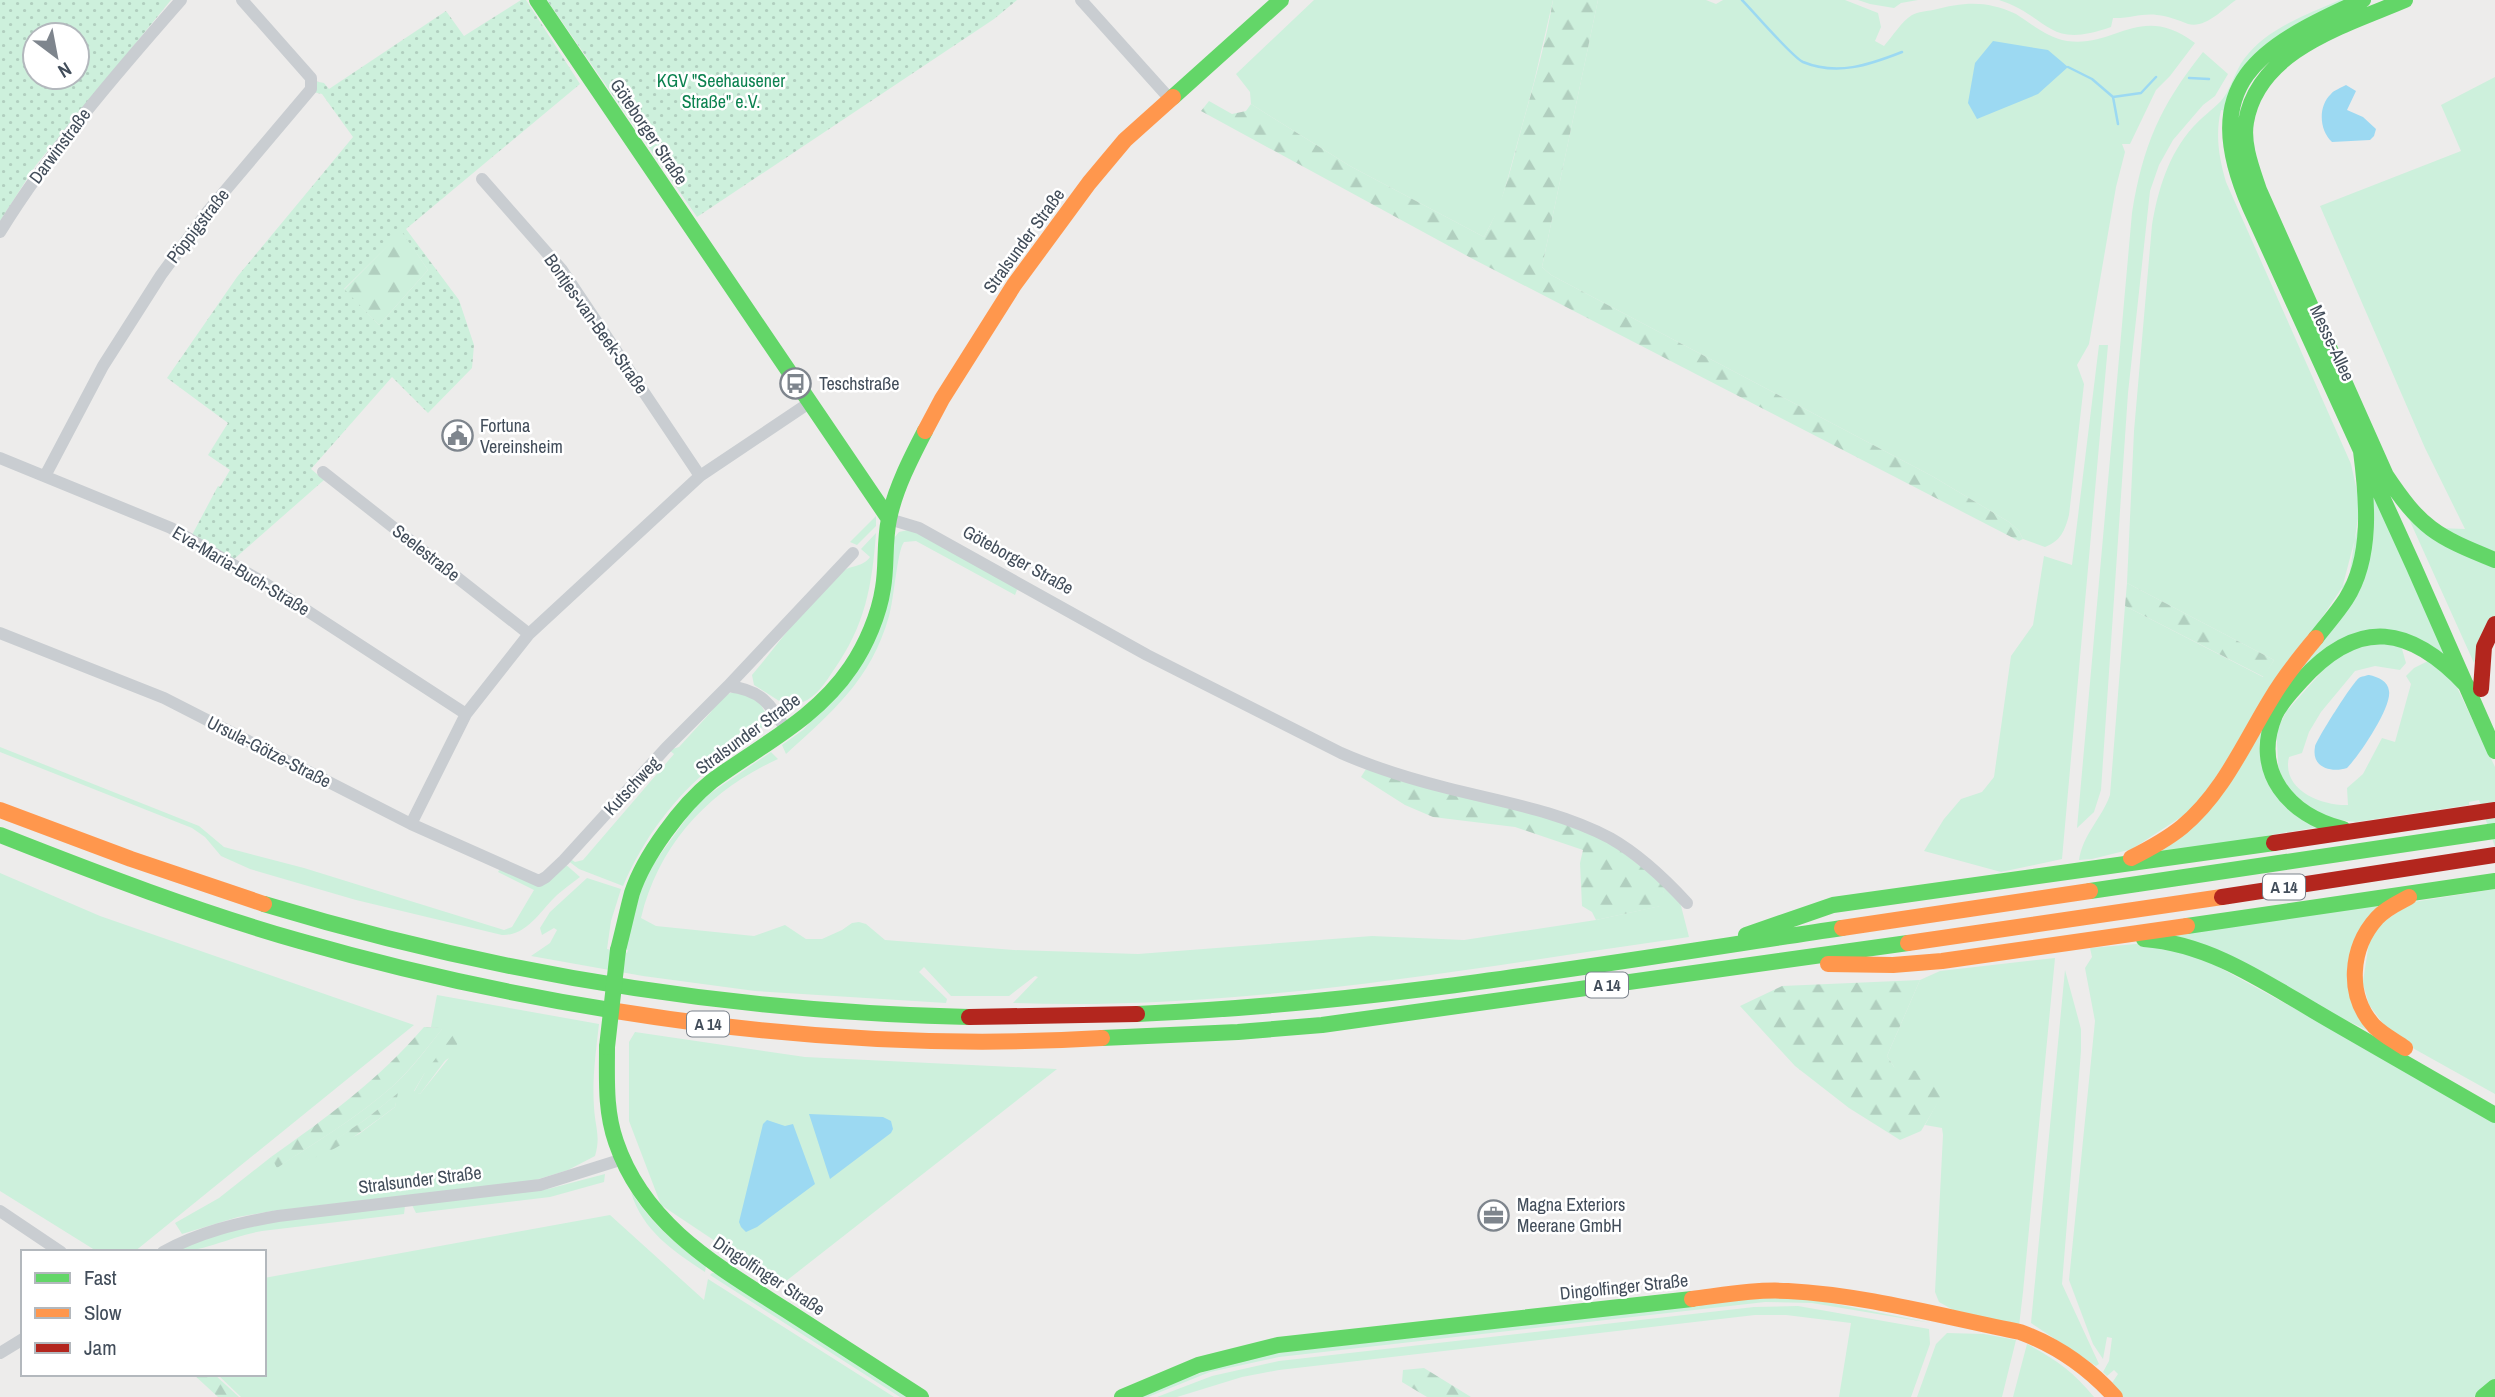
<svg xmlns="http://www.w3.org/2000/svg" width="2495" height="1397" font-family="'Archivo Narrow',sans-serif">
<defs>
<pattern id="forest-firs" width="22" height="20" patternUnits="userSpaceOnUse" patternTransform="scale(1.75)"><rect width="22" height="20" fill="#cdf0dc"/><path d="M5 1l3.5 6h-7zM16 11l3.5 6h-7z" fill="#b1cfbf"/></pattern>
<pattern id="park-dots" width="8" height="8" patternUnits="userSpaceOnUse" patternTransform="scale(1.75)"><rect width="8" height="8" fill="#cdf0dc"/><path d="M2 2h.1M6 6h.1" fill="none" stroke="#b1cfbf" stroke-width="1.8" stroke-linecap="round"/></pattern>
</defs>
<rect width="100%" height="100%" fill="#edeceb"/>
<path fill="#cdf0dc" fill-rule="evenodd" d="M1314 0H1553L1534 82 1507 181 1499 208 1484 237 1350 166 1251 104 1250 92 1236 74Z
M1598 0H1706L1716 4 1723 0H1845L1878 13 1881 27 1875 41 1884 46C1892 37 1902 21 1912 15 1918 12 1927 11 1933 10 1964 2 1986 0 2016 14 2032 24 2047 38 2067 41 2116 48 2140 2 2195 43L2170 76 2156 90 2130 144H2122L2125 152 2116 187 2089 344 2077 365 2084 384 2069 515C2065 530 2061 541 2045 547L2023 539 2019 531 2009 522 1932 476 1551 275 1542 267Z
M1858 0H1918L1901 3 1894 8 1870 4Z
M1999 0H2236C2223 9 2205 29 2188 24 2178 20 2168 16 2157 15 2142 13 2128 19 2113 18L2111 27C2046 50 2051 17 1999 0Z
M2340 0H2350L2300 22 2226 111 2221 110C2215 135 2219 158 2226 182L2351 464 2360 505 2349 577 2195 808 2132 849 2092 859 2079 860C2083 834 2102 818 2110 795L2125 606 2263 677 2274 660 2127 583 2134 431 2152 225C2158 190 2168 155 2193 127 2202 117 2212 110 2221 101 2230 91 2235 71 2244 59 2267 28 2306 15 2340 0Z
M2203 52 2228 74 2215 96 2203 105 2173 140 2159 165 2150 191 2128 393 2101 790 2094 812 2077 828 2132 213C2143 145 2160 106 2203 52Z
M2495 77V555L2438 528 2465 529 2425 448 2320 206 2461 151 2441 105Z
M2099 345H2108L2062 859 2001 872 1924 851 1944 819 1961 799 1982 792 1994 777 2011 656 2033 625 2044 556 2072 565Z
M2369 485 2450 659 2414 637 2315 656 2264 755 2318 827 2148 856 2170 841 2332 627Z
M876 516V526L857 545 850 542Z
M2409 519 2495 565V616L2474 663Z
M908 530 916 531 1018 587 1015 595 916 541 904 542C897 551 894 600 889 616 871 680 832 712 786 754L782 745 803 730 850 679 894 538 899 532Z
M876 533C872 587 865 626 833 671 826 682 816 697 803 702 798 704 792 705 787 706L754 685 752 675C781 641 809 600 842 572 852 564 862 568 870 557L861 549Z
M2400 642 2406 663 2400 670 2375 666 2355 671 2321 712 2309 732 2302 753 2289 757C2281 790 2322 806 2348 805L2347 788 2363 774 2382 738 2395 742 2411 684 2406 676 2414 668 2434 658 2452 677 2495 767V847L2479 800 2469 802V805L2356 822 2322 818 2279 781 2276 723 2343 648Z
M743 692 760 703 769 720C753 739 733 749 714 765 673 798 644 838 623 886L579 869 567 860 569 858 575 862 583 860 674 754 669 750 679 747 711 712 719 700 730 693Z
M0 747 199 826 224 847 304 868 504 930 512 927 534 890 498 872 500 869 533 884 564 863 580 877C572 883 564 889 557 895 541 910 527 936 502 935L356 900 250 869 221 856 205 837 192 828 0 752Z
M771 752 778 759C710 790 659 843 641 918L656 926 754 936 785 925 806 939H822L842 930 852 923 859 922 866 924 885 940 1014 950 1138 954 1372 936 1464 940 1596 920 1660 906 1665 885 1680 902 1689 937C1465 969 1240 1011 1013 1003L1038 977 1035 976 1009 996H951L924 967 919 972 947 999 946 1003 755 991 643 976 531 956 550 943 557 930 554 928 542 935 540 928 550 912 587 878 621 889 611 921 607 949 627 953 628 950 624 949 646 874 699 801Z
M0 873 100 916 414 1025 134 1252H98L0 1191Z
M2495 889V1094L2393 1037 2361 994 2371 930 2413 902Z
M2393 901 2353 950 2378 1035 2161 935Z
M2136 944 2193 953 2495 1118V1379L2474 1397H2122L2112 1383 2118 1374 2114 1370 2107 1376 2103 1372 2109 1361 2112 1338 2107 1337 2103 1359 2093 1344 2069 1280 2095 1021 2085 968 2092 957 2090 948Z
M2055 958 2023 1292 2019 1326 1955 1311 1939 1302 1935 1292 1943 1135 1942 1128 1925 1125 1941 1096 1894 1067 1887 1056 1920 980 1940 971Z
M2065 970 2081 1029V1051L2062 1284 2099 1364 2096 1366 2031 1323Z
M437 995 599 1024C596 1051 592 1079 594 1107 595 1127 601 1136 595 1156L568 1170 532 1181 272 1211 238 1217 182 1234 175 1223 219 1198 271 1157 278 1167C316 1142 358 1117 393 1086 412 1069 427 1048 442 1029L431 1027ZM449 1058 420 1094 414 1091 424 1074ZM397 1094 395 1107 359 1134 307 1160 366 1119Z
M635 1032 805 1057 1057 1069 781 1285 661 1205 629 1121V1042Z
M605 1174 604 1182 550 1197 416 1213 412 1205 548 1189Z
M631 1192C652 1224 676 1244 706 1266L705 1272C673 1251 642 1230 631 1192Z
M405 1206 404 1214 262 1231C232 1236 203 1252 173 1252 244 1217 328 1215 405 1206Z
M610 1215 704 1300 708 1279 894 1397H241L217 1374H264V1278Z
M712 1273H715L909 1397H900L710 1275Z
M1759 1297H1801L1931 1323 1812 1303 1765 1302 1279 1357 1210 1372 1148 1397H1136L1153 1389 1252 1356Z
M1798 1306 1929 1329 1930 1344 1911 1397H1839L1851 1323 1786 1315H1755L1279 1370 1242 1377 1177 1397H1157L1212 1376 1279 1361 1754 1307Z
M1947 1333 1984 1334 2016 1340 2002 1397H1917L1936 1344Z
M2027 1344C2054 1358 2074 1372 2094 1397H2013Z"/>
<path fill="url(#forest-firs)" d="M1553 0H1598L1542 267 1551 275 1932 476 2009 522 2019 531 2023 539 2019 541 1471 258 1201 111 1209 101 1232 114 1246 111 1251 104 1350 166 1484 237C1504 202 1512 164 1522 126 1534 84 1546 42 1553 0Z
M402 231 428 270 379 325 344 290Z
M2127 583 2274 660 2264 677 2125 606Z
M1366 769 1532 811 1608 841 1665 885 1661 906 1596 920 1592 912 1582 906 1580 863 1583 850 1515 827 1433 817 1405 805 1361 777Z
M1920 980 1887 1056 1894 1067 1940 1075 1942 1096 1921 1131 1900 1140 1849 1108 1795 1066 1740 1006 1782 986Z
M424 1027 443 1028C427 1048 412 1068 393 1086 358 1117 316 1142 277 1168L271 1157C328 1117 379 1079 424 1027Z
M456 1031 465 1034 420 1094 414 1092 424 1074Z
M398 1093 395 1107C367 1127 338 1152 304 1161L366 1119Z
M1424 1368 1471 1397H1427L1402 1382 1403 1370Z
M193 1374H214L239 1397H218Z"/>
<path fill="url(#park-dots)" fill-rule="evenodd" d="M0 0H171L36 165 0 221ZM35 35H77V77H35Z
M521 0H526L580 84 406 229 459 300 474 345 472 368 428 413 392 377 311 469 324 480 233 560 192 535 218 486 220 487 230 470 208 455 228 423 167 378 237 277 353 137 322 94 313 92 314 81 324 83 329 89 446 11 464 36ZM402 232 428 270 379 325 344 289Z
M547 0H1017L994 19 697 217Z"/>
<path fill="#9cd9f2" d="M1993 41 2048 50 2068 67 2038 94 1977 119 1968 103 1975 63Z
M2346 85 2356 91 2347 110 2363 117 2376 129 2374 136 2370 140 2332 142C2319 130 2318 106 2331 94 2334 90 2341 88 2346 85Z
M2369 675C2378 677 2388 681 2389 691 2392 707 2359 756 2347 768 2332 773 2311 768 2315 747 2316 740 2353 682 2359 678 2360 677 2368 675 2369 675Z
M809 1114 883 1117 891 1121 893 1129 891 1133 830 1179Z
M767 1120 785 1126 793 1124 815 1184 757 1227 746 1232 741 1227 739 1222 763 1124Z"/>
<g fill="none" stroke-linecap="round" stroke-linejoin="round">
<path stroke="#9cd9f2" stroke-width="2.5" d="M1742 0C1753 11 1792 57 1803 62 1837 76 1869 65 1902 52
M2068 67 2092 79 2113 97 2141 93 2156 77
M2189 78 2209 79
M2113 97 2118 124"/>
<path stroke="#c9cdd1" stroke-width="12" d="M1081 0 1170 99
M482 179 562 270 700 476
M0 232C52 148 116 74 181 0
M0 458 171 528 266 584 466 714
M323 472 529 634
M45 476 103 366 161 275 208 211 311 89V78L242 0
M889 519 919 528 1147 655 1341 753C1375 768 1411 779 1447 788 1502 802 1559 811 1610 838 1640 855 1664 878 1687 903
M0 633 164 698 411 824 539 881 546 877 564 860 666 748 728 686C762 690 770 704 787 731
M728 686 853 553
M411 824 466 714 529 634 700 476 809 403
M0 1211 61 1252
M163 1252C200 1232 237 1223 278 1216L540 1185 623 1159
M0 1353 23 1339"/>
<path stroke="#63d668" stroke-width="16" d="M537 0 889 519
M2363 0C2258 47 2196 83 2250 207L2414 567 2495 751
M1173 97 1281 0
M2385 474C2421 528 2435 536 2495 560
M2388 480 2259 190C2252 169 2242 144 2246 122 2258 49 2347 25 2405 0
M2316 638C2326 625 2337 613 2346 599 2373 557 2367 498 2361 451
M2343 829C2289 815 2251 772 2275 715 2281 702 2292 691 2301 681 2359 616 2411 626 2467 686
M0 835C99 874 198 912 300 941 404 971 510 994 616 1011
M2090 891 2495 831
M264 904C492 973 731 1012 969 1017
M2187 926 2495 881
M1746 935 1833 905 2274 843
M2144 939C2213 944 2270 986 2328 1019 2384 1051 2439 1083 2495 1115
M618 950C623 931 627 912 632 893 644 856 682 805 712 781 761 745 816 719 851 667 866 645 879 615 883 588 887 566 884 542 889 519 895 489 911 458 925 431
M1137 1014C1374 1004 1608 963 1842 928
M1102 1038 1238 1032 1322 1025 1908 943
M607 1047C607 1079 605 1111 616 1142 644 1225 717 1266 786 1310 831 1339 876 1368 921 1397
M1122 1397 1198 1365 1278 1345 1692 1299
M2483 1397 2495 1387"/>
<path stroke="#ff974d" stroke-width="16" d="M925 431 942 399 1014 285 1089 183 1125 140 1173 97
M0 810 131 859 264 904
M2131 858C2149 849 2166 840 2182 827 2223 793 2244 743 2271 699 2284 677 2300 657 2316 638
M1842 928 2090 891
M1908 943 2222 897
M1828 964 1893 965 1942 961 2187 926
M616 1011C777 1037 939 1048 1102 1038
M2405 1048C2395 1041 2383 1035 2374 1026 2346 995 2350 948 2377 918 2386 908 2398 903 2409 897
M1692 1299C1724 1295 1756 1289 1788 1291 1865 1295 1944 1317 2020 1332 2058 1346 2088 1367 2115 1397"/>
<path stroke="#b3261e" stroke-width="16" d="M2481 689 2484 647 2495 624
M2274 843 2495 810
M2222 897 2495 855
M969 1017 1137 1014"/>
<path stroke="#63d668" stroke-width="16" d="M607 1047 618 950"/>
</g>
<defs>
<symbol id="bus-ring" viewBox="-11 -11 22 22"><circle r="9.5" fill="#fff" stroke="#7e858d" stroke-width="1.5"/><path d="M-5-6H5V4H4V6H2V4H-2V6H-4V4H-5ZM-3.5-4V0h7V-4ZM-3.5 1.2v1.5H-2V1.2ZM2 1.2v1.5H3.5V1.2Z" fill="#7e858d"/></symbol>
<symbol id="civic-ring" viewBox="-11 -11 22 22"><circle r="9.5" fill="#fff" stroke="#7e858d" stroke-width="1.5"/><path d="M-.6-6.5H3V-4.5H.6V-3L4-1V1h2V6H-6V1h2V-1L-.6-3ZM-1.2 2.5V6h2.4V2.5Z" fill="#7e858d"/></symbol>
<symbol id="office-ring" viewBox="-11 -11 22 22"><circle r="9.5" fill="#fff" stroke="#7e858d" stroke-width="1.5"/><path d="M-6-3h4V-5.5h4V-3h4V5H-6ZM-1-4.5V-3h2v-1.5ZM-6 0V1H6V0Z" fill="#7e858d"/></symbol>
</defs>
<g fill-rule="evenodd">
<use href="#bus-ring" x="778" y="366" width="35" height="35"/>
<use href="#civic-ring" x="440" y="418" width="35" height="35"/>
<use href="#office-ring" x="1476" y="1198" width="35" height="35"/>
</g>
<g text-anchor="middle" stroke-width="5" stroke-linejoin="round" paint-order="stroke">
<g fill="#fff" stroke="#7b828c" stroke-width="2">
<rect x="2263" y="874.5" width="42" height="25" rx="5"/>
<rect x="1586" y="972.5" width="42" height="25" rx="5"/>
<rect x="687" y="1011.5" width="42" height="25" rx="5"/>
</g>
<g font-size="16" font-weight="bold" fill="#424d5a">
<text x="2284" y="893">A 14</text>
<text x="1607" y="991">A 14</text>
<text x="708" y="1030">A 14</text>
</g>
<g font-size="18" fill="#0c8250" stroke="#fff">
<text x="721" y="87">KGV "Seehausener<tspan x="721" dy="21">Straße" e.V.</tspan></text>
</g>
<g font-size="18" fill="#424d5a" stroke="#fff">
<text transform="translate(649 132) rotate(56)" y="6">Göteborger Straße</text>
<text transform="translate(60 146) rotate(-53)" y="6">Darwinstraße</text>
<text transform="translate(198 226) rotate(-52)" y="6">Pöppigstraße</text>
<text transform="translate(1024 241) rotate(-54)" y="6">Stralsunder Straße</text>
<text transform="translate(596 324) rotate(55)" y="6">Bontjes-van-Beek-Straße</text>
<text transform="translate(2332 343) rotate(65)" y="6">Messe-Allee</text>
<text transform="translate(426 553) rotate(38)" y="6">Seelestraße</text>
<text transform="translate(1018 560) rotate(29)" y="6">Göteborger Straße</text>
<text transform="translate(241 571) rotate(31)" y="6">Eva-Maria-Buch-Straße</text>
<text transform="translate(748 734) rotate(-36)" y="6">Stralsunder Straße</text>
<text transform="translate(269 752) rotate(27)" y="6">Ursula-Götze-Straße</text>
<text transform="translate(632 786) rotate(-47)" y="6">Kutschweg</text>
<text transform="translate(420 1180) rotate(-7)" y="6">Stralsunder Straße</text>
<text transform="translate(769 1276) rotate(33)" y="6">Dingolfinger Straße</text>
<text transform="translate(1624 1287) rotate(-6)" y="6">Dingolfinger Straße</text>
</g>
<g font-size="18" fill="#424d5a" stroke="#fff" text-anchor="start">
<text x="819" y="390">Teschstraße</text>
<text x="480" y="432">Fortuna<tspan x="480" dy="21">Vereinsheim</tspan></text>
<text x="1517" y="1211">Magna Exteriors<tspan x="1517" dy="21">Meerane GmbH</tspan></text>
</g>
</g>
<rect x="21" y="1250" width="245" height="126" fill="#ffffff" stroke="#b3b8bd" stroke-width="2"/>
<rect x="35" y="1273" width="35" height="10" fill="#63d668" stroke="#b3b8bd" stroke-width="2"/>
<text x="84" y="1285" font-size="21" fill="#424d5a">Fast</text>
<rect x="35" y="1308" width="35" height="10" fill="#ff974d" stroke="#b3b8bd" stroke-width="2"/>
<text x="84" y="1320" font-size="21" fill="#424d5a">Slow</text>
<rect x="35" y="1343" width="35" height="10" fill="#b3261e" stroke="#b3b8bd" stroke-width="2"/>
<text x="84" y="1355" font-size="21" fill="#424d5a">Jam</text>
<g transform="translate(56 56) rotate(148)"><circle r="33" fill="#ffffff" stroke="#b3b8bd" stroke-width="2"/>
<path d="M0-5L12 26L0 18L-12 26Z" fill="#7e858d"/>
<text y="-10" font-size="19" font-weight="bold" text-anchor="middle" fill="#424d5a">N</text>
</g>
</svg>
